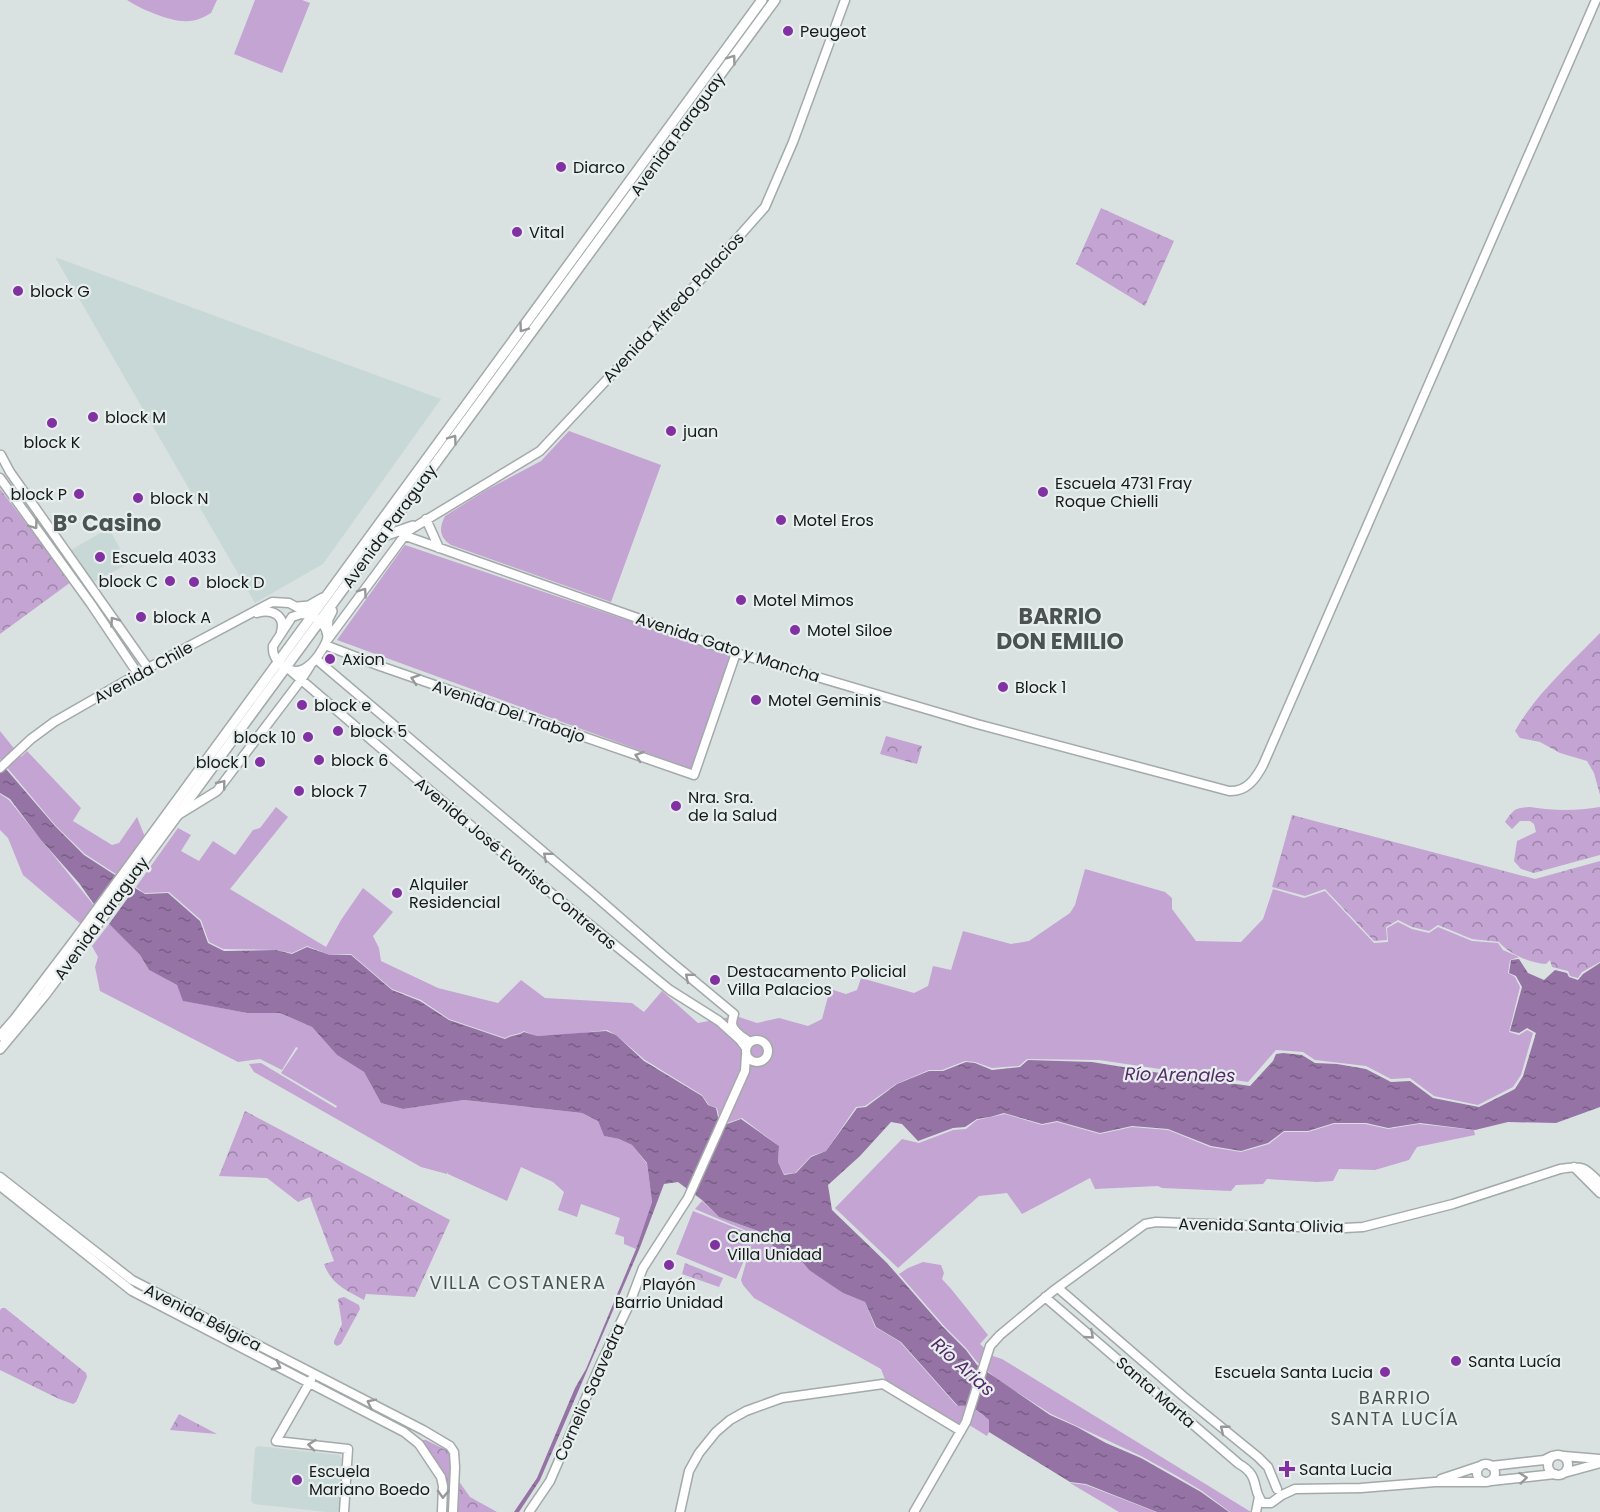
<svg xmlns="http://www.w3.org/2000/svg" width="1600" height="1512" font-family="Poppins,sans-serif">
<defs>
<pattern id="forest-crowns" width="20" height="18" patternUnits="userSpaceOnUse" patternTransform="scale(1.5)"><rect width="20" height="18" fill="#c3a4d2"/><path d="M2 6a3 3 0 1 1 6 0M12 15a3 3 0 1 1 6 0" fill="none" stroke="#9d85aa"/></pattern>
<pattern id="water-ripples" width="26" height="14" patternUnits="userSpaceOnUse" patternTransform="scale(1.5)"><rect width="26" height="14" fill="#9573a5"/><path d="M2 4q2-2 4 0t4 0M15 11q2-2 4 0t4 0" fill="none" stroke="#795e86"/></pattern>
</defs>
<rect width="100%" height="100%" fill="#dae2e1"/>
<path fill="#c7d8d6" d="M55 257 441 399 323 564 255 603Z
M109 528 128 564 94 582 71 550Z
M258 1446 339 1455 342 1458 339 1510 337 1512H326L254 1504 251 1501 255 1448Z"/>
<path fill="#c3a4d2" d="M127 0H217L211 13C204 17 197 21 189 21 173 23 140 9 127 0Z
M255 0H302L310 3 282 73 234 54Z
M569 431 661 465 611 602 451 545C439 537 439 528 445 516L488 489 541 461Z
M405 545 730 655 691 769 337 640Z
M0 731 21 757 27 751 81 808 73 821 112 845 119 843 137 817 145 837 119 876 85 854 56 826 0 759Z
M0 794 9 800 96 908 82 925 23 875 8 838 0 830Z
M276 807 288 817 230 889 326 947 341 920 363 888 393 912 373 936 379 948 381 961 438 988 498 1003 521 980 545 998 632 1003 644 1012 662 991 698 1023 736 1016 757 1023 779 1018 808 1026 822 1019 830 989 846 994 857 990 861 978 914 993 928 986 933 966 951 970 963 931 1011 944 1029 941 1070 913 1075 905 1085 869 1165 892 1172 898V909L1196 941 1241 942 1263 919 1273 889 1304 898 1325 891 1374 943 1388 942 1387 928 1398 922 1412 929 1429 933 1438 927 1472 941 1498 943 1503 950 1519 957 1510 960 1508 973 1515 977 1520 987 1509 1032 1519 1035 1527 1030 1533 1033 1521 1075 1513 1087 1478 1105 1434 1096 1410 1078 1391 1079 1366 1066 1315 1060 1303 1052 1276 1050 1248 1082 1099 1060 1027 1059 1019 1066 992 1068 975 1062 965 1061 942 1070H929L896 1084 865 1106 856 1107 826 1151 811 1156 795 1173 784 1174 778 1162 779 1146 742 1118 727 1123 720 1121 717 1108 709 1105 702 1095 645 1060 616 1035 607 1030 581 1033 536 1036 524 1031C518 1035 511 1034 505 1038L449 1019 421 1000 392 989 351 954 330 955 307 946 292 953 276 950 223 949 209 942 201 920 169 892 144 893 136 887 178 828 191 835 181 851 199 861 213 841 235 855 253 830 260 828Z
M109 924 140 955 149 970 177 985 184 1001 247 1013H280L312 1027 337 1055 364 1072 381 1103 403 1109 464 1100 582 1113 598 1121 604 1136 619 1139 632 1145 647 1164 652 1202 636 1249 624 1244V1237L615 1234 620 1218 581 1204 577 1217 558 1210 564 1192 553 1182 521 1167 507 1201 448 1174V1172L447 1174 421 1167 254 1072 249 1064 261 1063 336 1108 337 1106 281 1073 298 1048 296 1047 282 1070 260 1059 238 1062 100 991 95 967 98 957 92 946Z
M1005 1114 1042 1125 1057 1122 1100 1134 1132 1127 1168 1130 1210 1147 1241 1152 1269 1144 1284 1132H1308L1334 1124H1365L1388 1129 1419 1124 1474 1130 1475 1135 1417 1147 1409 1160 1375 1170 1339 1169 1333 1181 1317 1182 1267 1179 1263 1184 1236 1185 1231 1191 1162 1188 1158 1186 1095 1189 1090 1178 1022 1214 1007 1193 979 1196 898 1268 835 1208 902 1139 919 1143 953 1130 966 1129 977 1120Z
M702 1201 719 1217 761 1232 778 1252 793 1251 809 1270 824 1279 843 1293 865 1302 875 1327 900 1342 957 1406C970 1404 980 1412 989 1420V1432L987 1436 961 1420 958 1426 886 1382 881 1369 754 1298 743 1285 741 1280 752 1242 736 1279 676 1254 693 1211 754 1235V1234L695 1209Z
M923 1262 941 1265 944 1273 942 1279 952 1290 988 1335 980 1344 993 1356 1002 1359 1251 1512H1230L1202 1491 1177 1476 1141 1456 1051 1414 998 1380 977 1362 966 1348 945 1327 899 1274 908 1268Z
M1070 1483 1086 1485 1156 1512H1119Z"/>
<path fill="url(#forest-crowns)" d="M1101 208 1174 241 1145 306 1076 264Z
M0 489 71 582 0 634Z
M1600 633V795L1594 773 1587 761 1560 753 1540 742 1520 738 1515 731C1535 695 1571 663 1600 633Z
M886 736 922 746 917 764 880 754Z
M1530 807C1554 811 1576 811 1600 807V855L1534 873 1521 869 1514 861 1517 841 1536 832 1534 824 1530 821H1520L1512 829 1505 822C1514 809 1515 808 1530 807Z
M1292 815 1535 879 1600 861V962L1582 972 1578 978 1570 976 1568 971 1552 967 1550 960 1546 964C1530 963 1509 954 1499 942L1472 939 1438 925 1429 931 1412 927 1398 920 1386 927 1387 940 1374 941 1325 889 1305 896 1272 887Z
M245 1111 450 1220 415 1297 366 1294 364 1300C346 1290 331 1284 324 1264L334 1261 310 1197 298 1202 267 1178 219 1176Z
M685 1263 723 1278 719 1287 682 1274Z
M344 1297 359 1305 360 1309 341 1344 337 1346 334 1344V1341L342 1324 338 1299 340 1298Z
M2 1308H5L86 1373 87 1377 76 1402 73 1404 59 1399 0 1370V1310Z
M179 1414 217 1434 170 1430Z
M423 1440H426L450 1452 452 1455 451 1512H444L445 1488 422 1442Z
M458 1480 470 1497 497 1512H455Z"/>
<path fill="url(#water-ripples)" d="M0 762 55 826 84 855 118 877 96 907 79 883 41 840 10 799 0 793Z
M135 888 145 894 168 893 200 921 208 943 224 951 276 950 292 954 307 947 330 955H351L392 990 420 1001 449 1020 505 1039C511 1035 518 1036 524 1032L537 1036 606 1031 616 1035 644 1061 702 1096 708 1105 716 1108 719 1122 727 1124 741 1119 779 1146 778 1162 784 1175 796 1173 811 1157 826 1151 857 1108 866 1107 897 1084 929 1071H943L966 1062 975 1063 992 1070 1020 1067 1028 1060 1092 1062 1166 1074 1250 1086 1273 1061 1276 1054 1283 1053 1302 1055 1315 1063 1337 1064 1366 1069 1391 1082 1410 1081 1433 1098 1479 1107 1515 1089 1523 1076 1536 1033 1527 1028 1519 1033 1510 1031 1522 987 1516 976 1509 973 1511 960 1519 959 1528 973 1544 980 1555 970 1567 973 1569 977 1578 980 1583 974 1600 963V1107L1556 1123 1508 1122 1475 1130 1420 1123 1388 1128 1366 1123H1334L1308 1131H1284L1268 1143 1241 1151 1211 1146 1168 1129 1132 1126 1100 1133 1057 1121 1042 1124 1004 1113 990 1117 977 1119 965 1127 953 1128 918 1141 902 1124 891 1122 860 1156 828 1185 832 1210 887 1263 943 1327 966 1350 977 1365 1050 1415 1077 1427 1106 1443 1141 1458 1201 1492 1229 1512H1157L1086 1484 1070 1482 989 1432V1420C980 1412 971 1404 958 1406L901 1342 876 1327 865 1302 843 1293 809 1270 793 1251 778 1252 761 1232 719 1217 702 1200 678 1182 664 1184 639 1250 540 1480 519 1512H514L537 1478 575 1388 586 1369 636 1249 652 1202 647 1163 632 1145 619 1139 604 1136 598 1121 582 1113 464 1100 403 1109 381 1103 364 1072 337 1055 312 1027 280 1013H247L183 1001 177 985 149 970 140 955 109 924Z"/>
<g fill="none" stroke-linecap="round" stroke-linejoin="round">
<defs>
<path id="secondary" d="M1 455 10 472 148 668
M0 478 91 604 138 674
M426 519 439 548
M403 535 736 653 977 724 1229 791C1246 792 1255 780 1263 765L1596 0
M257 613C271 609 286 614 281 632
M301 614C311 614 313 615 321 623 333 634 326 644 318 656 309 668 297 677 283 666 276 660 272 655 273 646L292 617Z
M328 639 408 531 540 451 704 276 765 207 793 142 845 0
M325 645 380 666 694 775 736 653
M316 659 592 893 663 955 734 1014C733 1017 732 1021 732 1024 733 1032 744 1038 750 1042
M291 671 518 866 670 990 719 1021 740 1040 746 1048
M0 768 31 739 54 722 148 668 272 602 289 603 310 614
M178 815 217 791 301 680 310 666
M746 1051a11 11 0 1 1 22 0a11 11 0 1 1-22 0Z
M1574 1167 1600 1193
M0 1177 132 1280 423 1430 450 1446 454 1452 455 1467 453 1512
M0 1186 132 1291 404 1432 419 1444 441 1477 443 1486 442 1512
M1058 1288 1183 1396 1258 1457 1268 1467 1277 1489
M1045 1297 1239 1464C1261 1476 1251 1490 1263 1503H1271L1282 1495 1295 1489 1361 1488 1435 1482H1483
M311 1380 276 1441 348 1449 344 1512
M1548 1465a10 10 0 1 1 20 0a10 10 0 1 1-20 0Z
M1564 1456 1600 1459
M1477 1473a9 9 0 1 1 18 0a9 9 0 1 1-18 0Z
M1491 1466 1544 1460 1552 1456
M1564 1473 1600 1463
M1441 1479 1480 1466
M1491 1481 1555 1474
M529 1512 550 1481 601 1363 629 1305 643 1268 688 1198 745 1071 746 1055
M680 1512 689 1471 699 1453 716 1432 730 1420 746 1411 782 1398 883 1384 961 1431
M914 1512 966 1422 990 1346 1000 1335 1053 1291 1145 1224 1156 1222 1262 1226 1345 1228 1363 1227 1453 1204 1560 1169C1582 1165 1585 1167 1600 1183
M1256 1512 1259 1497"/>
<path id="primary" d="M381 537 413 526
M298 607 309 606 323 598
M327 632 328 619 332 611
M0 1036 15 1019 75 940 762 0
M0 1049 44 996 83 944 775 0"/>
</defs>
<use href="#secondary" stroke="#a3aaa9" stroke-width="11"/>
<use href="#primary" stroke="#a3aaa9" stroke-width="12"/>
<use href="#secondary" stroke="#fff" stroke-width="8"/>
<use href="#primary" stroke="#fff" stroke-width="9"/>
</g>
<defs><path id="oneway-chevron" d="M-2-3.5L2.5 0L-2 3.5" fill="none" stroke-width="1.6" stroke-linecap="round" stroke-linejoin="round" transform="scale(1.5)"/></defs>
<g stroke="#979898">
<use href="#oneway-chevron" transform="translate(732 59) rotate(-54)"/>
<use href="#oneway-chevron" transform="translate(523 328) rotate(126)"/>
<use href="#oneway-chevron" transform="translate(453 439) rotate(-54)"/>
<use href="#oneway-chevron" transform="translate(34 525) rotate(54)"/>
<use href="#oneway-chevron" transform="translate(363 592) rotate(-55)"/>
<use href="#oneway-chevron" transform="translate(114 621) rotate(-125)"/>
<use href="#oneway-chevron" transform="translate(415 679) rotate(-161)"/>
<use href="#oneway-chevron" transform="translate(639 756) rotate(-161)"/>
<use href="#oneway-chevron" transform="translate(222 784) rotate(-51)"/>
<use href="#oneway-chevron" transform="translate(547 856) rotate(-140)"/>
<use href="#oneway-chevron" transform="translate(689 977) rotate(-140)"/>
<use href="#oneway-chevron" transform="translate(1090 1335) rotate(41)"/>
<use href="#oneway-chevron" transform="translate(277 1366) rotate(28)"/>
<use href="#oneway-chevron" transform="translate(371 1403) rotate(-153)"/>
<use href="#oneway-chevron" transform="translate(1224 1429) rotate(-141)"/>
<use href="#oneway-chevron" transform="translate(312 1445) rotate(-174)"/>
<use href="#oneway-chevron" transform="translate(1523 1478) rotate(-6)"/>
<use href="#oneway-chevron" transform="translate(443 1494) rotate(92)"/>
</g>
<g fill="#8131a1" stroke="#e7efee" stroke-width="2">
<circle cx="788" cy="31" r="6"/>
<circle cx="561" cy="167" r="6"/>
<circle cx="517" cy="232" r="6"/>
<circle cx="18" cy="291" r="6"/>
<circle cx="93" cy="417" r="6"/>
<circle cx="52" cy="423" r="6"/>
<circle cx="671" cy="431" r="6"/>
<circle cx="1043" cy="492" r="6"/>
<circle cx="79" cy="494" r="6"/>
<circle cx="138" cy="498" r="6"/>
<circle cx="781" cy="520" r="6"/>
<circle cx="100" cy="557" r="6"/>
<circle cx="170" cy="581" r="6"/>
<circle cx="194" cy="582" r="6"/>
<circle cx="741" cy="600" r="6"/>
<circle cx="141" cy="617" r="6"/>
<circle cx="795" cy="630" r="6"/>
<circle cx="330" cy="659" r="6"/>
<circle cx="1003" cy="687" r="6"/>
<circle cx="756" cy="700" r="6"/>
<circle cx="302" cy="705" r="6"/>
<circle cx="338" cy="731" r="6"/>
<circle cx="308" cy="737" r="6"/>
<circle cx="319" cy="760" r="6"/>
<circle cx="260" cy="762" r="6"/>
<circle cx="299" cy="791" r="6"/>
<circle cx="676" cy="806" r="6"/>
<circle cx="397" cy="893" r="6"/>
<circle cx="715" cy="980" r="6"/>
<circle cx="715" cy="1245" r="6"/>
<circle cx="669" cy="1265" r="6"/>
<circle cx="1456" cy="1361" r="6"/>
<circle cx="1385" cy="1372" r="6"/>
<path d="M1284 1460h6v6h6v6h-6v6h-6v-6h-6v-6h6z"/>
<circle cx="297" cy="1480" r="6"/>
</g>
<g text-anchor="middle" stroke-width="4.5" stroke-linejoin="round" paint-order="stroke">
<g font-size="16" fill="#171a19" stroke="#e7efee" text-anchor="start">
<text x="800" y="37">Peugeot</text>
<text x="573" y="173">Diarco</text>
<text x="529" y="238">Vital</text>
<text x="30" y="297">block G</text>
<text x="105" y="423">block M</text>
<text x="683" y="437">juan</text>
<text x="52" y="448" text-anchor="middle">block K</text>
<text x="1055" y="489">Escuela 4731 Fray<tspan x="1055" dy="18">Roque Chielli</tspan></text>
<text x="67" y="500" text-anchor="end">block P</text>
<text x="150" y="504">block N</text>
<text x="793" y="526">Motel Eros</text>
<text x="112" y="563">Escuela 4033</text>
<text x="158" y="587" text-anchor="end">block C</text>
<text x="206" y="588">block D</text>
<text x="753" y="606">Motel Mimos</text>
<text x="153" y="623">block A</text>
<text x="807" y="636">Motel Siloe</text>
<text x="342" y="665">Axion</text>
<text x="1015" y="693">Block 1</text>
<text x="768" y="706">Motel Geminis</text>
<text x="314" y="711">block e</text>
<text x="350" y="737">block 5</text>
<text x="296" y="743" text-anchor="end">block 10</text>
<text x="331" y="766">block 6</text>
<text x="248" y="768" text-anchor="end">block 1</text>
<text x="311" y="797">block 7</text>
<text x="688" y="803">Nra. Sra.<tspan x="688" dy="18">de la Salud</tspan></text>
<text x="409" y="890">Alquiler<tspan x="409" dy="18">Residencial</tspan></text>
<text x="727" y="977">Destacamento Policial<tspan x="727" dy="18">Villa Palacios</tspan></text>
<text x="727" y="1242">Cancha<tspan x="727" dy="18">Villa Unidad</tspan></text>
<text x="669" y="1290" text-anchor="middle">Playón<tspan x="669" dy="18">Barrio Unidad</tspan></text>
<text x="1468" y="1367">Santa Lucía</text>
<text x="1373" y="1378" text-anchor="end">Escuela Santa Lucia</text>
<text x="1299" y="1475">Santa Lucia</text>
<text x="309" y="1477">Escuela<tspan x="309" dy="18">Mariano Boedo</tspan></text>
</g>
<g font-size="16" fill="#171a19" stroke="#e7efee">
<text transform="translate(677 134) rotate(-54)" y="6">Avenida Paraguay</text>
<text transform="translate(673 307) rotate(-47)" y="6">Avenida Alfredo Palacios</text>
<text transform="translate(389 526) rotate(-54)" y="6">Avenida Paraguay</text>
<text transform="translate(728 647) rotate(18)" y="6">Avenida Gato y Mancha</text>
<text transform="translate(143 672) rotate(-29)" y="6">Avenida Chile</text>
<text transform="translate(509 711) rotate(19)" y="6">Avenida Del Trabajo</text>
<text transform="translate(516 863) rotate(40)" y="6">Avenida José Evaristo Contreras</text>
<text transform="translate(101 918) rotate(-54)" y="6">Avenida Paraguay</text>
<text transform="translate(1261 1225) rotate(1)" y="6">Avenida Santa Olivia</text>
<text transform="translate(203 1317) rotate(27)" y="6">Avenida Bélgica</text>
<text transform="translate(589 1392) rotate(-66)" y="6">Cornelio Saavedra</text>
<text transform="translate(1156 1392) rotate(41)" y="6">Santa Marta</text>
</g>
<g font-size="18" font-style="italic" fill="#552968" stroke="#e7efee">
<text transform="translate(1180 1075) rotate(1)" y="6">Río Arenales</text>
<text transform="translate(963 1367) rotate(42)" y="6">Río Arias</text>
</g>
<g font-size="18" letter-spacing="1.5" fill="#4c5252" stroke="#e7efee">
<text x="518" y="1289">VILLA COSTANERA</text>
<text x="1395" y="1404">BARRIO<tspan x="1395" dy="21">SANTA LUCÍA</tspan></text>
</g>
<g font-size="22" font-weight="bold" fill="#4c5252" stroke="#e7efee">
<text x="107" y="531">Bº Casino</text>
<text x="1060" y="624">BARRIO<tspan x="1060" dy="25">DON EMILIO</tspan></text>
</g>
</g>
</svg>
